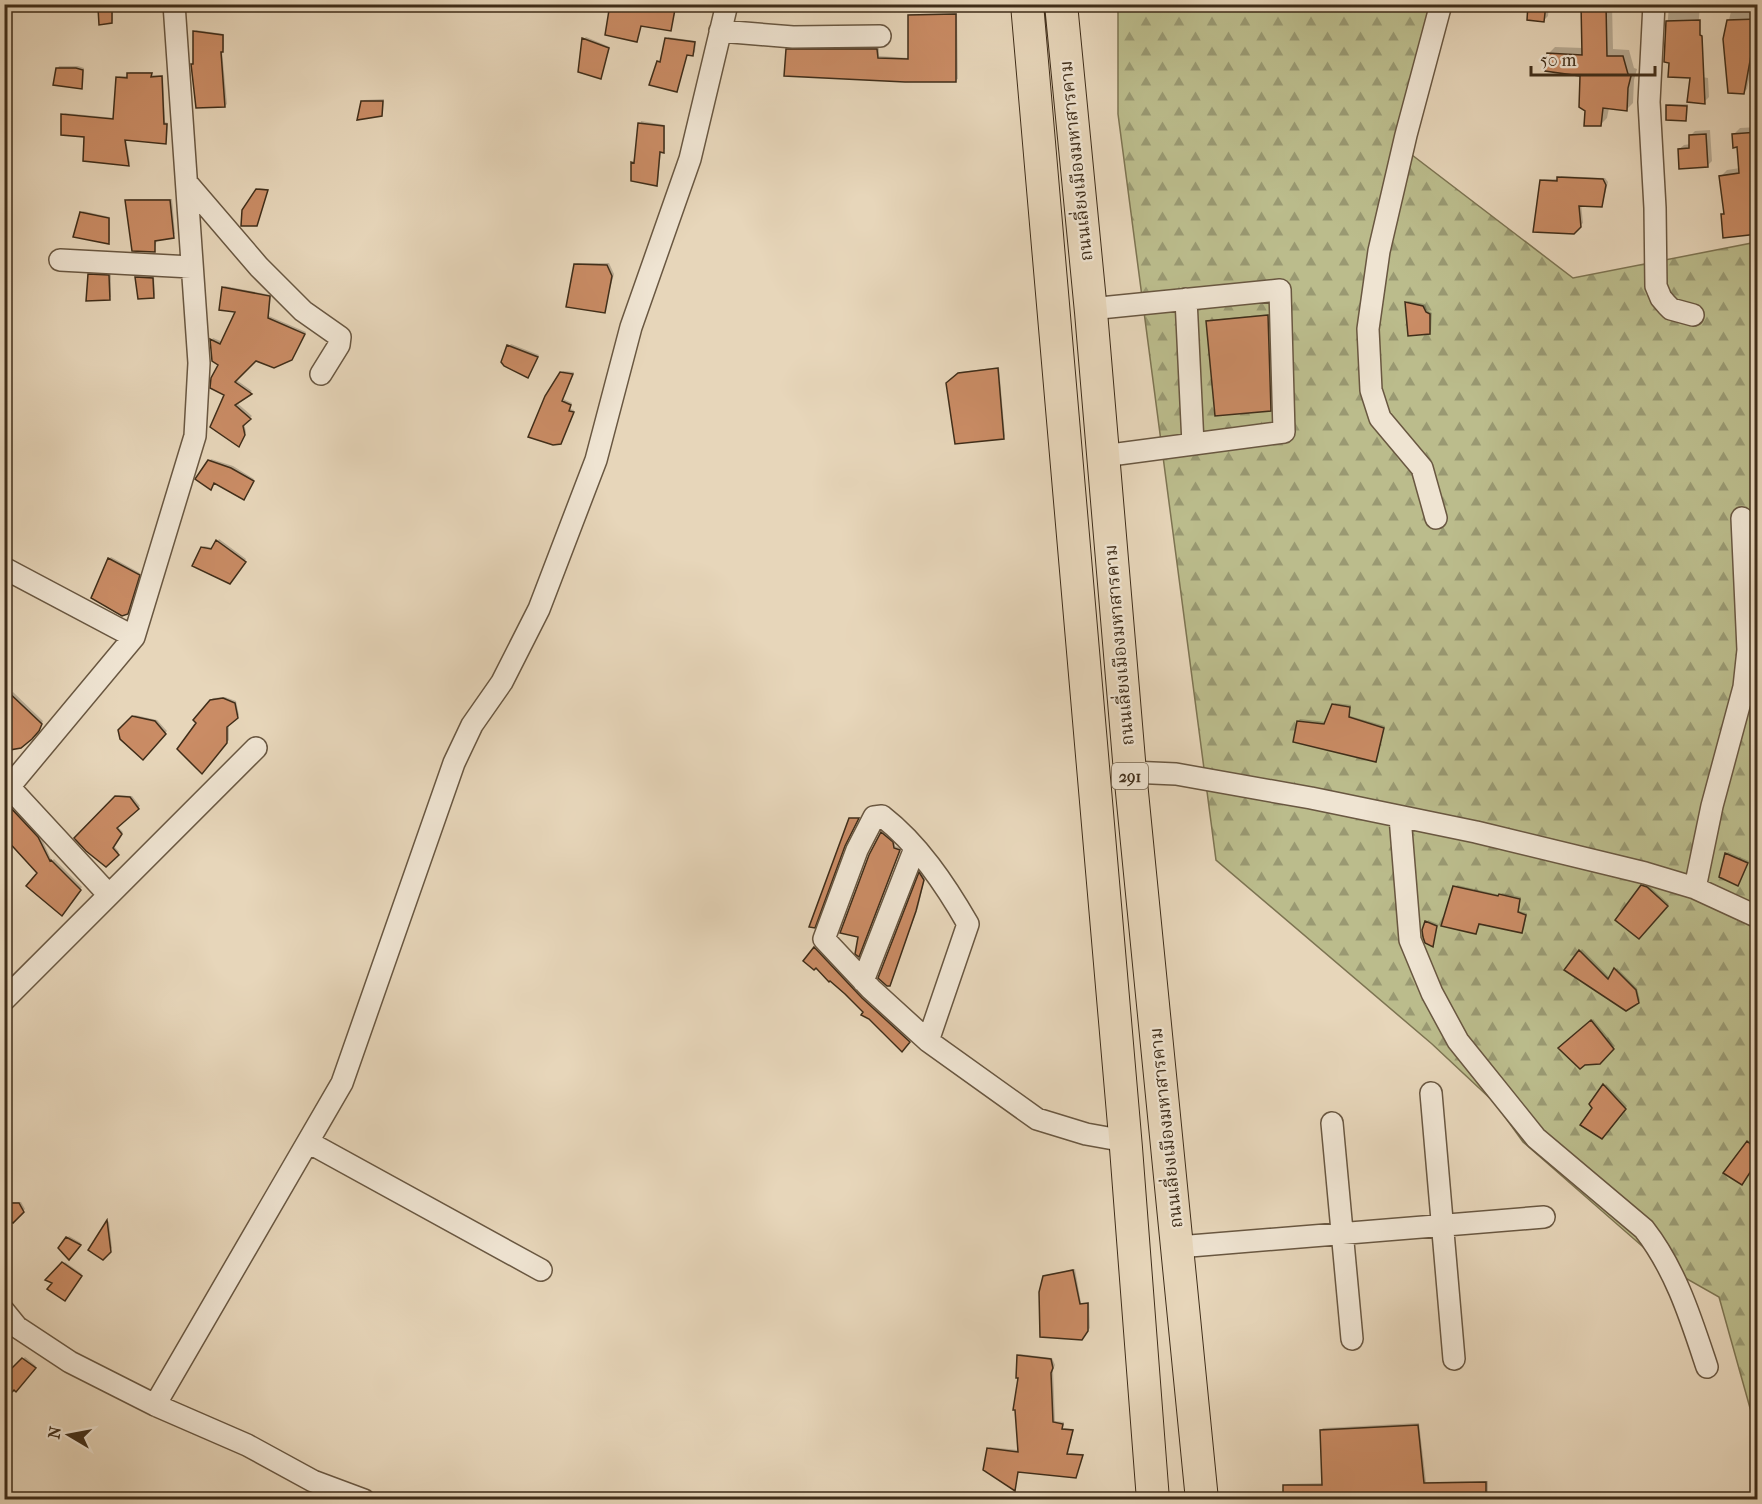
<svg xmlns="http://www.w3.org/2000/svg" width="1762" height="1504" font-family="'IM FELL French Canon','Noto Serif Thai',serif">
<defs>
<pattern id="forest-firs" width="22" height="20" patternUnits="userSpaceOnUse" patternTransform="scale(1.5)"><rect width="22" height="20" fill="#bbbc8c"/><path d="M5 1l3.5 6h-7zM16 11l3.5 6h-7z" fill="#999972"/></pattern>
</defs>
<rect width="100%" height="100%" fill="#e7d6ba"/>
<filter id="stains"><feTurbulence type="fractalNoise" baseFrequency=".00333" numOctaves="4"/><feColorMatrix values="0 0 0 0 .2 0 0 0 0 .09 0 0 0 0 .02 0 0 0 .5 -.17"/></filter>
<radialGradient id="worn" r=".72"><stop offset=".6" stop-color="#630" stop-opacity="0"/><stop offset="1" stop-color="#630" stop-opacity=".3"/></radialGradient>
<path fill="url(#forest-firs)" stroke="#7d7452" stroke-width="1.5" d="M1118 5H1431L1399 145 1573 278 1757 242V1433L1719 1297 1666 1267 1523 1142 1495 1103 1432 1044 1216 860 1118 114Z"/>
<path fill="#0003" d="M108 4H113V20L111 22Z
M328 4H359L328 8Z
M611 4H677L671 29 642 24 637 40Z
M1530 4H1549L1548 16 1543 21Z
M1582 4H1612L1613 49 1629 50 1634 68 1637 69 1634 80 1633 103 1626 110 1609 108 1607 118 1601 124 1587 110 1582 75 1548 54 1555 47 1583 48Z
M1669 4H1700L1695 71 1665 60Z
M1733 4H1758V38L1747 89 1743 93 1724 39Z
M957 13 958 79 956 80 787 50 789 48H879V56L909 58V15L911 14Z
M196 30 224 34V49L222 51 227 104 225 106 195 62 194 32Z
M586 37 610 47 600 77 584 39Z
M668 37 696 41 695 52 693 54 687 53 678 88 658 62 662 61Z
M59 66H78L84 68 83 85 81 87 58 68Z
M130 72H153L152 75H163L165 122 168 123 167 141 165 142 126 139 130 163 128 165 85 135 63 115 65 113 115 118 117 78 119 76H128Z
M1696 76 1708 78 1709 97 1704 102Z
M384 99 383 112 381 114 362 102 364 100Z
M1669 104H1688L1687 117 1685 119 1667 106Z
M641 121 665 125V149L661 150 658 183 656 185 633 163Z
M1758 127V232L1722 215 1725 212 1721 176 1727 170 1740 168 1739 146 1733 135 1740 128Z
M1710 130 1712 161 1708 165 1679 149 1684 145 1691 144 1690 136 1695 131Z
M1561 176 1605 178 1608 182 1602 206 1581 204 1583 223 1573 232 1542 180 1544 179H1559Z
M259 188 268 189 257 225V190Z
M129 199H172L175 234 157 240 154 251 127 200Z
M83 211 110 217V241L108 242 81 213Z
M577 263H609L614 274 604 311 575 265Z
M91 273 111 274V297L109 298 89 275Z
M138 276H154L155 295 153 297 136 277Z
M225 286 271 295 269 316 306 332 293 357 256 359 235 379 252 391 236 402 252 416 244 423 246 432 240 443 226 394 220 364 213 360 212 340 213 338 223 342 237 311 223 288Z
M1408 301 1425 304 1427 310 1432 313 1431 331 1429 333 1406 303Z
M1269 314 1272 408 1270 410 1208 322 1210 320Z
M511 344 539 355 528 376 509 346Z
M999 367 1005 436 1003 438 948 383 961 372Z
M563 371 574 372 563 399 572 403 570 409 574 410 562 441 561 373Z
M211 459 233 466 254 479 246 497 215 481 211 488 209 461Z
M219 539 246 559 231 581 202 548 204 546 214 548Z
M111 557 140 573 129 611 109 559Z
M13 692 43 721 40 728 4 702Z
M225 697 236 701 239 715 229 724V740L202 772 211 701 213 698Z
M1335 703 1351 705 1350 716 1385 726 1376 760 1298 721 1300 719 1326 722Z
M135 715 157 720 167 731 143 757 120 730Z
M4 758 9 764 4 767Z
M118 795 132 796 140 806 117 826 123 832 114 846 119 852 106 865 76 838Z
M4 803 10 804 40 835 52 861 54 859 82 887 63 912 39 873 4 834Z
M884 831 894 841 895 846 901 848 860 954 870 856Z
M1728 852 1749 861 1739 882 1726 854Z
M922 872 925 877 918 908 890 984 880 977Z
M1644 884 1649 886 1669 904 1639 937 1642 886Z
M1457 885 1500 895 1502 893 1521 897 1519 911 1527 913 1524 929 1522 931 1480 923 1476 932 1455 887Z
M1428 920 1438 924 1432 945 1423 930Z
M817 946 911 1040 902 1050 816 966 806 961Z
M1582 949 1610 978 1617 968 1637 988 1640 1000 1638 1002 1566 969Z
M1593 1019 1615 1046 1600 1063 1560 1048Z
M1606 1084 1627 1106 1602 1137 1591 1104Z
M1749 1140 1758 1147V1159L1748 1142Z
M13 1202H21L25 1209 13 1222 11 1204Z
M109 1221 112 1248 103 1258 90 1249Z
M69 1236 81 1243 69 1258 60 1248Z
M65 1262 82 1274 67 1297 54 1282 48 1280Z
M1075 1269 1081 1303 1089 1302 1090 1328 1084 1336 1044 1277 1047 1275Z
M1020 1354 1052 1358 1055 1365 1053 1370 1055 1421 1064 1422 1063 1428 1074 1429 1068 1453 1084 1454 1076 1476 1019 1470 1015 1489 988 1449 990 1447 1019 1450 1018 1356Z
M25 1357 36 1366 16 1389 4 1378Z
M1419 1423 1426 1482 1488 1481V1500H1284L1285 1486 1287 1484 1323 1483 1321 1430 1323 1428Z"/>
<path fill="#ca8c65" stroke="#3f2d19" stroke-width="1.5" d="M108 4H112V23L99 25 98 8Z
M610 4H676L671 31 641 26 637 42 605 35Z
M1528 4H1546L1544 22 1527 20Z
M1581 4H1606L1607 56H1623L1628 74 1631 76 1628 88 1627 111 1603 108 1601 126H1584L1585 111 1579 107 1580 76 1545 71 1547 53 1582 55Z
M956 14V82H905L784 76 786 49H877L878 58 908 59V15Z
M1758 19V40L1754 39 1744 94 1728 93 1723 39 1727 20Z
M1700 20V35L1702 36 1705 104 1687 102 1690 78 1668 77 1669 63 1664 62 1666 21Z
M193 31 223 35V52H221L225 107 196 108 191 64H193Z
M582 38 609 48 601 79 578 72Z
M665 38 695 42 693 56 687 55 677 92 649 85 657 61 660 62Z
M56 68H76L83 70 82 89 53 85Z
M127 73H152L151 77 162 76 164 124H167L166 144 125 140 129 166 83 161 84 137 61 135V114L113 119 116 77 127 78Z
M361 101H383L382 116 357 120Z
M1666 105 1687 106 1686 121 1666 120Z
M638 123 664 126V153L660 152 657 186 631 181V162L634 163Z
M1758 132V234L1723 238 1721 214H1724L1719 176 1739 173 1737 147 1733 148 1732 134Z
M1706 134 1708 167 1679 169 1678 149 1689 148V135Z
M1557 177 1603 179 1606 185 1602 207 1579 206 1581 227 1574 234 1533 232 1540 180 1557 181Z
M256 189 268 190 257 226H241L242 210Z
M125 200H170L174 238 155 241V252L132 251Z
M80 212 109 218V244L73 237Z
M574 264 607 265 612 276 605 313 566 307Z
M88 274 109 275 110 300 86 301Z
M135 277 153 278 154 298 138 299Z
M222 287 270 296 268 318 305 334 292 360 274 368 256 361 235 382 252 394 235 405 251 419 243 426 245 435 239 447 210 427 224 395 210 388 211 378 218 365 212 361 210 339 220 344 235 312 219 310Z
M1405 302 1423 306 1426 312 1430 314V334L1408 336Z
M1268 315 1271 411 1215 416 1206 321Z
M507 345 538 357 528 378 504 366 501 362Z
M998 368 1004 439 955 444 946 383 958 373Z
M560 372 573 374 562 401 571 405 569 411 574 412 561 444 553 445 528 437 545 396Z
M208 460 231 468 254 481 244 500 214 483 211 490 195 479Z
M216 540 246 562 230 584 192 566 201 547 211 549Z
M108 558 140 575 128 614 122 616 91 598Z
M4 688 42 724 39 731 32 739 21 748 4 751Z
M223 698 235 703 238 718 227 727V743L202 774 177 749 196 723 193 720 210 700Z
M1332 704 1350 707 1349 717 1384 728 1376 762 1293 742 1297 721 1324 724Z
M132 716 155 721 166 734 143 760 120 739 118 730Z
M115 796 130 797 139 809 117 828 122 834 113 848 119 855 106 867 86 851 74 838Z
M4 805H8L38 837 50 861 51 860 81 890 62 916 26 886 37 873 4 837Z
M849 818H859L845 846 815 928 809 927Z
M881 832 893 842 894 848 900 850 859 957 855 954 858 937 840 933 869 855Z
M1725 853 1748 863 1738 886 1719 877Z
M919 872 924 880 916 911 890 986H887L878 978Z
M1641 885 1647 887 1668 906 1639 939 1615 920Z
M1453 886 1498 896 1499 894 1520 899 1518 912 1526 915 1522 933 1479 924 1476 934 1441 926Z
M1425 921 1437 926 1433 947 1425 943 1423 937 1422 930Z
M814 947 862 998 910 1042 902 1052 869 1019 861 1015 863 1012 845 994 830 981 829 982 816 968 814 970 803 961Z
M1579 950 1608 979 1614 968 1636 990 1639 1003 1626 1011 1564 970Z
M1591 1020 1614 1049 1600 1064 1585 1065 1580 1069 1558 1048Z
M1603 1084 1626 1109 1602 1139 1580 1125 1592 1108 1589 1104Z
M1747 1141 1758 1151V1160L1742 1185 1723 1173Z
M10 1203H19L24 1212 13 1223 4 1219V1212Z
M107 1220 111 1252 103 1260 88 1250Z
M66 1237 81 1245 69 1260 58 1248Z
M62 1262 82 1276 65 1301 47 1289 52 1283 45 1280Z
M1073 1270 1080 1304 1088 1303V1331L1082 1340 1040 1337 1039 1292 1043 1276Z
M1017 1355 1051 1359 1053 1368 1051 1373 1053 1422 1063 1424 1062 1429 1073 1430 1067 1454 1083 1455 1076 1478 1018 1472 1015 1491 983 1470 987 1448 1018 1452 1015 1410H1013L1018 1378H1016Z
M22 1358 36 1368 16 1392 14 1390 4 1400V1376Z
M1418 1425 1424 1483 1486 1482V1500H1283V1485H1322L1320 1430Z"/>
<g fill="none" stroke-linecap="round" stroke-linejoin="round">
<defs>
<path id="minor" d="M1654 4 1649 102 1655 208 1656 286 1661 298 1667 305 1671 309 1693 315
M720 31 793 37 880 36
M187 183 259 267 303 311 340 337 339 345 321 374
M60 260 191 267
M1186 299 1193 444
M1090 309 1280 290 1284 432 1103 456
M1436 518 1422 468 1380 418 1371 390 1368 329 1379 251 1406 135 1441 4
M4 568 134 637
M1130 772 1176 774 1311 798 1476 832 1645 873 1695 888 1758 917
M9 787 109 895
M4 793 134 637 195 436 199 363 174 4
M1400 817 1410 940 1432 993 1458 1041 1536 1138 1644 1229C1676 1270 1691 1319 1707 1367
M1695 888 1712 806 1744 687 1748 650 1742 518
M863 981 915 848
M4 1000 256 748
M928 1041 968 924C945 884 918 844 882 816L874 817 857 850 824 939 871 989 928 1041 1037 1119 1086 1134 1125 1141
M1431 1093 1454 1359
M1332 1123 1352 1339
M308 1142 541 1270
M1178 1247 1544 1217
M4 1311 17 1327 70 1362 155 1405 247 1445 313 1481 364 1500
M155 1405 342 1083 454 763 472 725 502 682 539 609 596 460 631 327 690 159 727 4"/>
<path id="highway" d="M1027 4 1126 1148 1153 1500
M1061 4 1091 312 1130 772 1202 1500"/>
</defs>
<use href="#minor" stroke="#695741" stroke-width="24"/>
<use href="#highway" stroke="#3f2d19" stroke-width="34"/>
<use href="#minor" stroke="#efe4d2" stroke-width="21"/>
<use href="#highway" stroke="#e7d6ba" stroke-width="32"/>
</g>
<g text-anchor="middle" stroke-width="4.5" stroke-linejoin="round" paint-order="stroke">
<rect fill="#efe4d2" stroke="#746450" stroke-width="1.5" x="1112" y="763" width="36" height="26" rx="4.5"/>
<g font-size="16" font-weight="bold" fill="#3f2d19">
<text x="1130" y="782">291</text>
</g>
<g font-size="18" fill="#3f2d19" stroke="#efe4d2">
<text transform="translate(1076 161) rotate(-96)" y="6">ถนนเลี่ยงเมืองมหาสารคาม</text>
<text transform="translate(1119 645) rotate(-95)" y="6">ถนนเลี่ยงเมืองมหาสารคาม</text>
<text transform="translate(1166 1128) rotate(-96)" y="6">ถนนเลี่ยงเมืองมหาสารคาม</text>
</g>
</g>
<rect width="1762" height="1504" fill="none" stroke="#e7d6ba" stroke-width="24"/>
<rect x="6" y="6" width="1750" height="1492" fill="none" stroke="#3f2d19" stroke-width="3"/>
<rect x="12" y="12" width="1738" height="1480" fill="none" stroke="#3f2d19" stroke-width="1.5"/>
<g transform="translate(69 1435) rotate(280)" stroke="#efe4d2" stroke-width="4.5" paint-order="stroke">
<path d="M0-4.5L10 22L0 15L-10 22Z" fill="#3f2d19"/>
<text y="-9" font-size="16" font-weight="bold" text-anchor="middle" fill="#3f2d19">N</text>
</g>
<path d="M1531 66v9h124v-9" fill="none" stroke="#3f2d19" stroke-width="3"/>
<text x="1540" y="66" font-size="18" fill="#3f2d19" stroke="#efe4d2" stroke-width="4.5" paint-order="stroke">50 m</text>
<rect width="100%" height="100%" filter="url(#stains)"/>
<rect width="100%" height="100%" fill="url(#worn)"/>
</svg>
